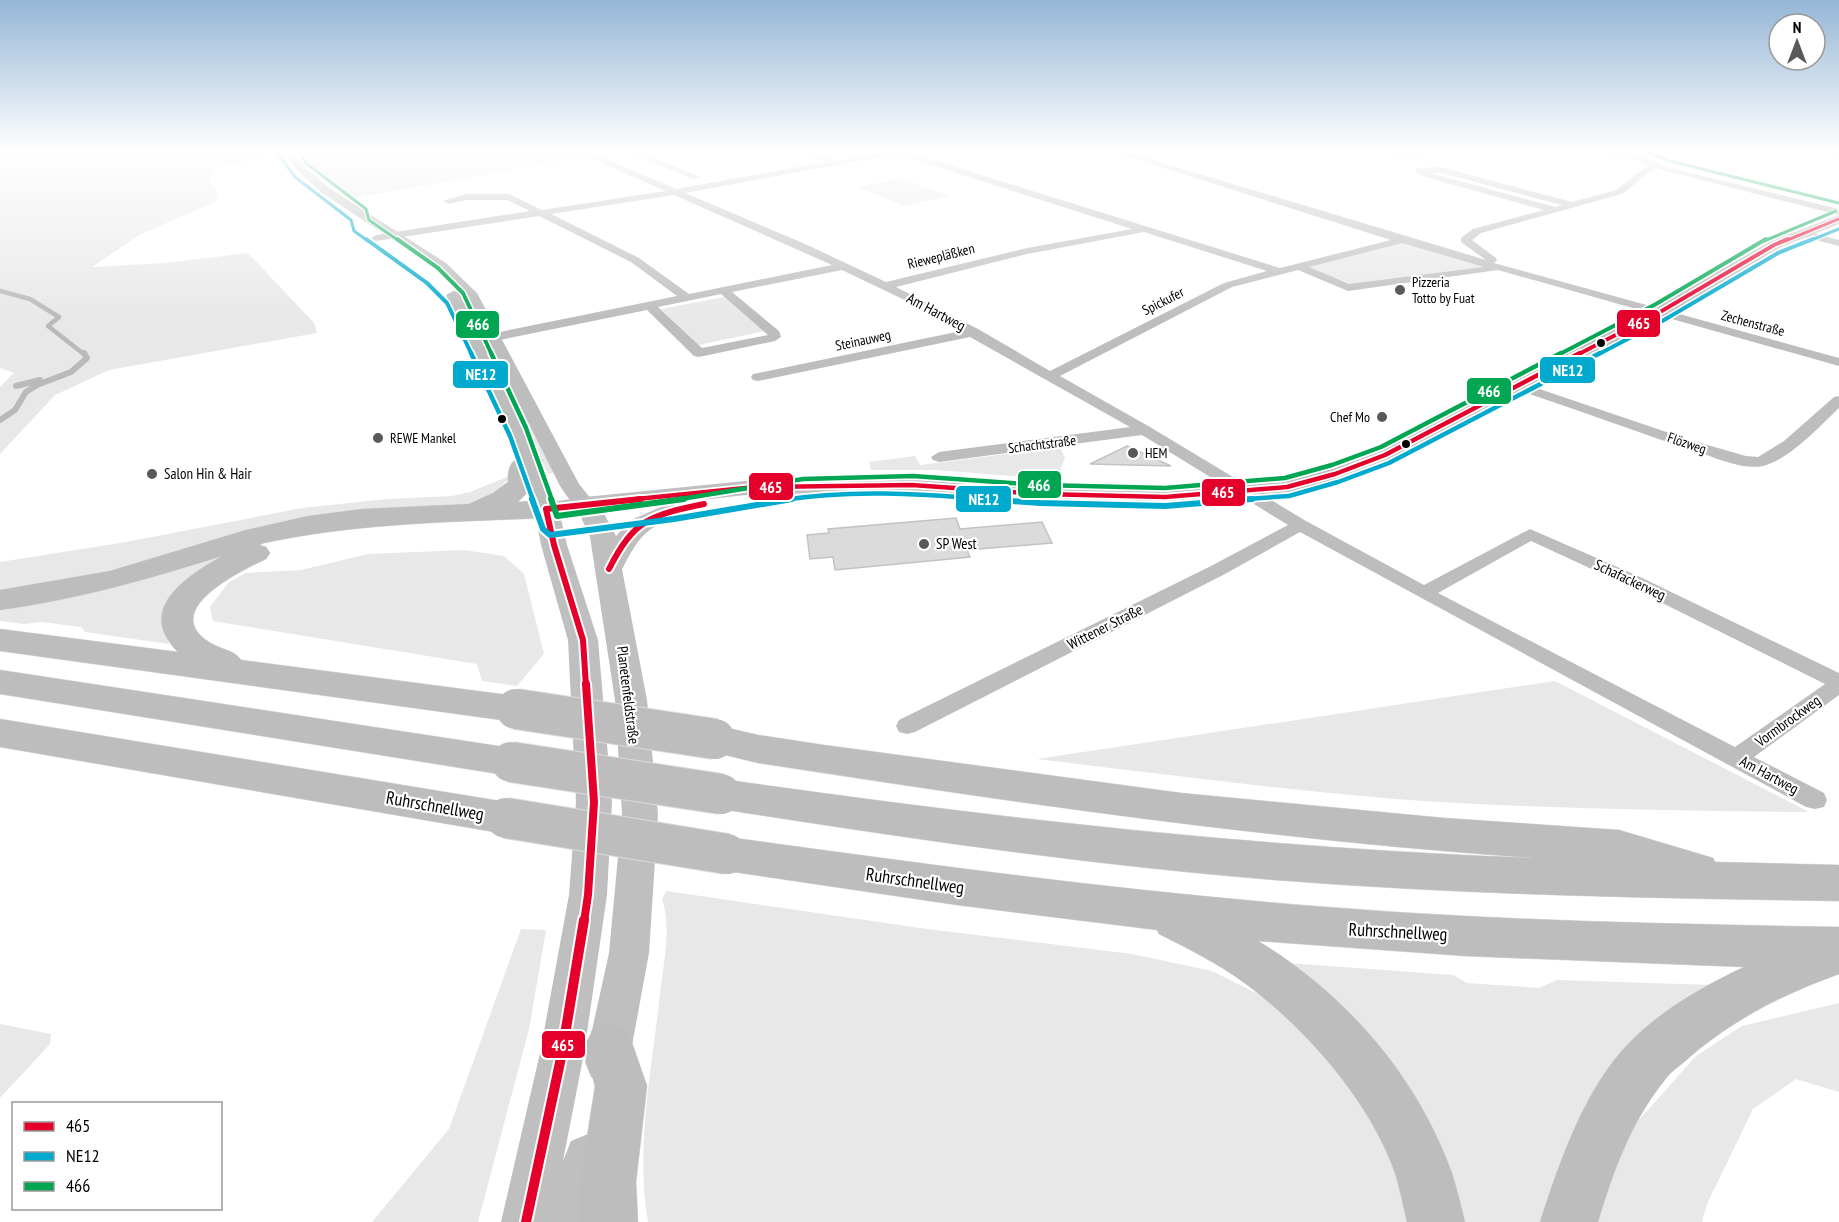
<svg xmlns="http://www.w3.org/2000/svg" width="1839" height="1222" font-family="'PT Sans Narrow',sans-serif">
<rect width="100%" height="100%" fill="#fff"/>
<path fill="#e8e8e8" d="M0 150H265L268 158 218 166 209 182 218 192 215 202 141 234 92 267 165 263 248 253 314 323 317 333 109 370 55 395 0 454V387L14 373 0 368Z
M300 150H575L587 156 355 198 313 167Z
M1370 150H1455L1404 160Z
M902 178 949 196 904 206 858 187Z
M1403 240 1500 268 1348 288 1297 266Z
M724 297 765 331 699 345 661 309Z
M524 407 556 472 548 474 515 409Z
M1060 447 1065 458 1057 478 1051 479 936 470H871L869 462 915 456 920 465Z
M507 477 508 480 483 503 382 512 145 565 0 593V562L126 542 302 508 387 499 452 496 470 492Z
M263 539 265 543 239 553 165 609 164 632 169 644 85 632 81 627 42 622 24 624 0 621V606Z
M464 550 504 556 524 574 544 654 517 686 482 681 477 664 213 621 210 607 229 582 246 573 301 570 368 554Z
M1555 681 1809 812C1685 811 1562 809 1438 802 1304 793 1171 775 1037 759Z
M666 891 927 929 1132 954 1212 971 1274 1002 1372 1102 1417 1222H648C635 1147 652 1069 660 994 663 967 672 925 662 900Z
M521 929 546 930 529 1029 478 1222H372L449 1129Z
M1261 961 1453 975 1467 983 1539 988 1557 980 1744 986 1717 999 1545 1222H1461Z
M1839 1003V1092L1796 1079 1753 1109 1707 1204 1702 1222H1597L1610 1177 1637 1122 1696 1056 1742 1026Z
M0 1024 51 1034 50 1044 0 1098Z"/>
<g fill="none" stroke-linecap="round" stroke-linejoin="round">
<path stroke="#bababa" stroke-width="4.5" d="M0 291 30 299 59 317 48 326 85 355"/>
<path stroke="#bababa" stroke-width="6" d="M16 386 40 380
M0 420 15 410 26 392 37 385 71 372 87 358 84 353"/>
</g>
<path fill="#dbdbdb" stroke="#c3c3c3" stroke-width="1.5" d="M1127 446 1171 466 1090 464Z
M956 518 960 529 1042 522 1052 543 967 550 970 557 835 570 833 557 810 559 807 535 829 533 828 529Z"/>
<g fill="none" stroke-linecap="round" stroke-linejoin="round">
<defs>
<path id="motorway" d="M530 453 539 455 543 461 535 470 536 484 518 502 546 500 556 503 560 509 556 515 546 518C451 522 357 523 264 543L259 545 266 547 270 553 266 559C241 571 159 610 209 642 219 649 235 650 241 660L516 696 529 700 535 709 529 718 516 722 0 651V629L178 652C135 610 185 577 222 556 149 579 76 600 0 610V590L110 571 246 530 308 516 362 509 469 504 493 493 508 482C507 465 513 457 530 453Z
M0 670 511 748 525 752 531 762 525 772 511 776 0 694Z
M0 719 506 802 521 807 527 818 521 829 506 834 0 747Z
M715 725 758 735 824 745 1181 793 1444 818 1619 830 1713 858 1715 862 1839 865V901C1651 898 1463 895 1275 880 1089 865 905 838 721 809L707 805 701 794 707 783 721 779C993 818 1260 848 1534 858 1274 840 1016 803 758 763L701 749 696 739 701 729Z
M727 837C931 865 1135 893 1340 908 1506 921 1673 924 1839 927V974C1781 995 1730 1021 1684 1062 1677 1068 1669 1073 1664 1081 1631 1122 1613 1172 1598 1222H1540C1559 1163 1585 1087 1630 1042 1661 1010 1704 986 1744 967L1465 956 1258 941C1346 994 1417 1076 1452 1173 1457 1189 1461 1206 1465 1222H1407C1403 1206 1400 1189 1395 1173 1370 1101 1306 1029 1246 984 1219 964 1189 949 1159 934L1157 930 957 905 727 871 712 866 705 854 712 842Z
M610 1023 628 1031 647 1086 636 1182 638 1222H580V1182L595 1086 584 1048 592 1031Z"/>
</defs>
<use href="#motorway" stroke="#dbdbdb" stroke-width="1"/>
<path fill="#bdbdbd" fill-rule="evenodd" d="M573 150H585L676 189 826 162 797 150C812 150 826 161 839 160 863 158 885 150 910 150L908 152 1280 268 1391 240 1107 150H1120L1486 260 1461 242V238L1473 229 1544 210 1422 176 1416 172V168L1441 167 1572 202 1616 190 1648 165 1631 158 1589 150 1627 153 1626 150H1634L1636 154 1670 168 1839 209V215L1655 168 1622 194 1481 233 1472 240 1496 258 1497 260 1494 263 1839 358V366L1498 270 1348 291 1298 270 1232 287 1060 376 1150 427 1306 521 1424 585 1530 529 1638 576 1839 673V695L1754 757 1824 793 1827 800 1824 807 1815 809 1806 807 1300 532 1225 574 915 732 907 734 899 732 896 726 899 720 1211 566 1288 525 1142 435 939 462 933 460 931 457 939 452 1130 427 970 337 758 381 753 380 751 377 753 374 758 373 961 331 911 303 842 270 732 292 779 331 781 337 775 341 699 357 694 356 647 310 495 341 491 340 489 337 495 333 677 296 631 262 539 216 376 241 371 238 376 235 530 211 507 200H467L448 204 443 201 467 194H509L542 210 665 191ZM897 154 1132 229 1027 248 886 282 803 243 685 193ZM1430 173H1441L1562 205 1555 207ZM674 195 832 265 689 294 639 258 551 214ZM1144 232 1267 271 1224 283 1050 371 978 329 896 287 1027 254ZM1402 243 1484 267 1349 284 1309 267ZM721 294 768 335 702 348 658 307ZM1531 541 1624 584 1825 684 1735 747 1438 593Z
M632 150H638L700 177 693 179 632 154Z
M1820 150 1839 151V156L1821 152Z
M1800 230 1839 240V246L1796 235 1795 233Z
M1519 382 1690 440 1746 456 1758 457 1784 441 1834 397 1839 396V408C1820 426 1789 460 1763 466 1744 470 1718 459 1701 453 1638 433 1577 409 1514 389L1512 386 1514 383Z"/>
<path fill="#bdbdbd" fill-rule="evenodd" d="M281 150H291L304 166 329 188 446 263 477 293 579 484 595 504 592 508C576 512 568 498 560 486L466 298 436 269 321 192 297 170Z
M453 291 458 292 469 310 527 432 556 509 553 513 546 515 539 513 536 509 509 432 446 295Z"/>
<path fill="#bfbfbf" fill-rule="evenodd" d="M1839 215V224L1779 248 1666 316 1393 460 1343 479 1287 494 1165 504 1041 501 912 492 755 494 674 503 682 505 685 510C678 520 662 522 651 529 637 539 630 554 622 569L647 700 658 814 649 953 629 1062 623 1077 607 1084 591 1077 585 1062 609 953 622 814 615 700 590 537 579 513 560 515 567 545 598 640 612 802 607 895 584 1053 563 1161 571 1141 588 1134 605 1141 612 1158 600 1222H501L540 1053 569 895 576 802 568 640 541 545 534 509 537 504 585 497 755 480 912 478 1041 487 1165 490 1286 480 1327 469 1377 450 1654 308 1769 242ZM670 503 631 520 616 536 602 510Z"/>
<use href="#motorway" fill="#bdbdbd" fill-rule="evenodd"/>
<defs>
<path id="motorway-bridge" d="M516 709 715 739
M511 762 721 794
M506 818 727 854"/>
</defs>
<use href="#motorway-bridge" stroke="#dbdbdb" stroke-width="42" stroke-linecap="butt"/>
<use href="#motorway-bridge" stroke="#bdbdbd" stroke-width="40"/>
<defs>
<path id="bus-1-far5" d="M1785 241 1839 219"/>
<path id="bus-1-far4" d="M1577 355 1660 312 1774 245 1788 239"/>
<path id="bus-1-far3" d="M627 500 755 487 912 485 1041 494 1165 497 1287 487 1335 474 1385 455 1580 353"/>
<path id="bus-1-far2" d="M546 509 641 499
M546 509 554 545 583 640 586 686
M609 569C634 519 651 515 704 504"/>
<path id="bus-1-far1" d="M584 922 588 895 594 802 586 684"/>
<path id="bus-1" d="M526 1222 562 1053 584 920"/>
<path id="bus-2-far3" d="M279 155 295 177 351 220 354 231 368 241
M1809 241 1839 229"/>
<path id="bus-2-far2" d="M366 239 427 283 447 303 472 355
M1597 355 1664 320 1778 253 1813 239"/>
<path id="bus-2-far1" d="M471 353 510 436 533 500
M783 500C856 488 932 495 1004 500
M1233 500 1289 496 1338 482 1389 463 1600 353"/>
<path id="bus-2" d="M532 499 543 529 550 535 674 519 792 499
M983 499 1040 503 1165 506 1252 499"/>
<path id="bus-3-far3" d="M297 150 307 164 366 209 369 220 399 241
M1643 150 1670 161 1839 203
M1764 241 1836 211"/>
<path id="bus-3-far2" d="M397 239 438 268 463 293 492 355
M1558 355 1656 304 1766 239"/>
<path id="bus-3-far1" d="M491 353 526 428 552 500
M675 500 803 479 913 476 1041 485 1165 488 1285 478 1332 465 1381 447 1561 353"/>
<path id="bus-3" d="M551 499 557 516 684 499"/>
</defs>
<use href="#bus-1-far5" stroke="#fff" stroke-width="5"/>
<use href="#bus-1-far4" stroke="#fff" stroke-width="7"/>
<use href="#bus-1-far3" stroke="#fff" stroke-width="8"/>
<use href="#bus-1-far2" stroke="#fff" stroke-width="10"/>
<use href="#bus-1-far1" stroke="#fff" stroke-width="12"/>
<use href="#bus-1" stroke="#fff" stroke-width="14"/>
<use href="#bus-2-far3" stroke="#fff" stroke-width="5"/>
<use href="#bus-2-far2" stroke="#fff" stroke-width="7"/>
<use href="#bus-2-far1" stroke="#fff" stroke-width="8"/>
<use href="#bus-2" stroke="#fff" stroke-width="10"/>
<use href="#bus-3-far3" stroke="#fff" stroke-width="5"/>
<use href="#bus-3-far2" stroke="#fff" stroke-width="7"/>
<use href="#bus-3-far1" stroke="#fff" stroke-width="8"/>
<use href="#bus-3" stroke="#fff" stroke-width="10"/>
<use href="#bus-1-far5" stroke="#e4002b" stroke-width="3"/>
<use href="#bus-1-far4" stroke="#e4002b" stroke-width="4"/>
<use href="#bus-1-far3" stroke="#e4002b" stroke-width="4.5"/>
<use href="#bus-1-far2" stroke="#e4002b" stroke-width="6"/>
<use href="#bus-1-far1" stroke="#e4002b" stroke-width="8"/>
<use href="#bus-1" stroke="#e4002b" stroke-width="10"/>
<use href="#bus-2-far3" stroke="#00a9ce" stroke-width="3"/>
<use href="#bus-2-far2" stroke="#00a9ce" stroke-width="4"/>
<use href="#bus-2-far1" stroke="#00a9ce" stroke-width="4.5"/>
<use href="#bus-2" stroke="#00a9ce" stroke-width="6"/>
<use href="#bus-3-far3" stroke="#00a651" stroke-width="3"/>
<use href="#bus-3-far2" stroke="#00a651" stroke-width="4"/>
<use href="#bus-3-far1" stroke="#00a651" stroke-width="4.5"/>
<use href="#bus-3" stroke="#00a651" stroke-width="6"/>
</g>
<linearGradient id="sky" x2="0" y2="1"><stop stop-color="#95b6d6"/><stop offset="0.47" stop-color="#fff"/><stop offset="1" stop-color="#fff" stop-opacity="0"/></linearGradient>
<rect width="1839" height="321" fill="url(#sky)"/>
<g fill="#595959" stroke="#fff" stroke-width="2">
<circle cx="1400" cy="290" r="6"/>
<circle cx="1382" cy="417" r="6"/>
<circle cx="378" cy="438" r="6"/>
<circle cx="1133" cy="453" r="6"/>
<circle cx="152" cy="474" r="6"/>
<circle cx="924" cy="544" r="6"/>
</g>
<g fill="#000" stroke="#fff" stroke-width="2">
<circle cx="1601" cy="343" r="5"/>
<circle cx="502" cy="419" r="5"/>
<circle cx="1406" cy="444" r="5"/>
</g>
<g text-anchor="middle" stroke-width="4.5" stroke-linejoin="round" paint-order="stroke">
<g font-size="14" fill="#000" stroke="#fff">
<text transform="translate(941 256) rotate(-14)" y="5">Riewepläßken</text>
<text transform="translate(1163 301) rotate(-27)" y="5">Spickufer</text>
<text transform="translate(1753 323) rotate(15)" y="5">Zechenstraße</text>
<text transform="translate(863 340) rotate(-12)" y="5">Steinauweg</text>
<text transform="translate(1687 443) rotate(19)" y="5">Flözweg</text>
<text transform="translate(1042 444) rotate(-7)" y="5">Schachtstraße</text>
</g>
<g font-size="14" fill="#000" stroke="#fff" text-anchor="start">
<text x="1412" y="287">Pizzeria<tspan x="1412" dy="16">Totto by Fuat</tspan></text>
<text x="1370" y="422" text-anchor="end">Chef Mo</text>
<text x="390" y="443">REWE Mankel</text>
<text x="1145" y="458">HEM</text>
</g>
<g font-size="15" fill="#000" stroke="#fff">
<text transform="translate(936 312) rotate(28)" y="5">Am Hartweg</text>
<text transform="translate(1630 580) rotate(25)" y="5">Schafackerweg</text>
<text transform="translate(1105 627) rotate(-27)" y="5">Wittener Straße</text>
<text transform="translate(628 695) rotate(83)" y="5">Planetenfeldstraße</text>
<text transform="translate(1788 721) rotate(-36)" y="5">Vormbrockweg</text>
<text transform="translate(1769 775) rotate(28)" y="5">Am Hartweg</text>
</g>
<g font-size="15" fill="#000" stroke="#fff" text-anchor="start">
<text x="164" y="479">Salon Hin &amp; Hair</text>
<text x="936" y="549">SP West</text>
</g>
<g font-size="18" fill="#000" stroke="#fff">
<text transform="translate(435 806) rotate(10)" y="6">Ruhrschnellweg</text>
<text transform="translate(915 881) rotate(8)" y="6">Ruhrschnellweg</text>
<text transform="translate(1398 932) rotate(3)" y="6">Ruhrschnellweg</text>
</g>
</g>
<g stroke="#fff" stroke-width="2">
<rect x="1616" y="309" width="45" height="29" rx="6" fill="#e4002b"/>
<rect x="455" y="310" width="45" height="29" rx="6" fill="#00a651"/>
<rect x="1539" y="356" width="57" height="28" rx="6" fill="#00a9ce"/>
<rect x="452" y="360" width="57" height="29" rx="6" fill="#00a9ce"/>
<rect x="1466" y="377" width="46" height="28" rx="6" fill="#00a651"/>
<rect x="1017" y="470" width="45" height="29" rx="6" fill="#00a651"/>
<rect x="748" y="472" width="46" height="29" rx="6" fill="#e4002b"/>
<rect x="1201" y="478" width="45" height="29" rx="6" fill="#e4002b"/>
<rect x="955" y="485" width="57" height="28" rx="6" fill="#00a9ce"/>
<rect x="541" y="1030" width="45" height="29" rx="6" fill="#e4002b"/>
</g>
<g font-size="16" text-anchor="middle" font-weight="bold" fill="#fff">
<text x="1639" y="329">465</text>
<text x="478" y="330">466</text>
<text x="1568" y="376">NE12</text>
<text x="481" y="380">NE12</text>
<text x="1489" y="397">466</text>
<text x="1039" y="491">466</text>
<text x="771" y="493">465</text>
<text x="1223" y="498">465</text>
<text x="984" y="505">NE12</text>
<text x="563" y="1051">465</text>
</g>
<rect x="12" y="1102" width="210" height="108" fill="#ffffff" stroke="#999999" stroke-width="1.5"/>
<rect x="24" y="1122" width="30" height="9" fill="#e4002b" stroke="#999999" stroke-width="1.5"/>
<text x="66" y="1132" font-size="18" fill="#000000">465</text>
<rect x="24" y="1152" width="30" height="9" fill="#00a9ce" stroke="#999999" stroke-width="1.5"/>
<text x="66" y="1162" font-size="18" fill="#000000">NE12</text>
<rect x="24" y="1182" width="30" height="9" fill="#00a651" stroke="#999999" stroke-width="1.5"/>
<text x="66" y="1192" font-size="18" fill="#000000">466</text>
<g transform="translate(1797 42)"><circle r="28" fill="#ffffff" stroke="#999999" stroke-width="1.5"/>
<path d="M0-4.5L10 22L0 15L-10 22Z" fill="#595959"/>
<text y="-9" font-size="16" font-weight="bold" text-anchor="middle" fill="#000000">N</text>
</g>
</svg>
